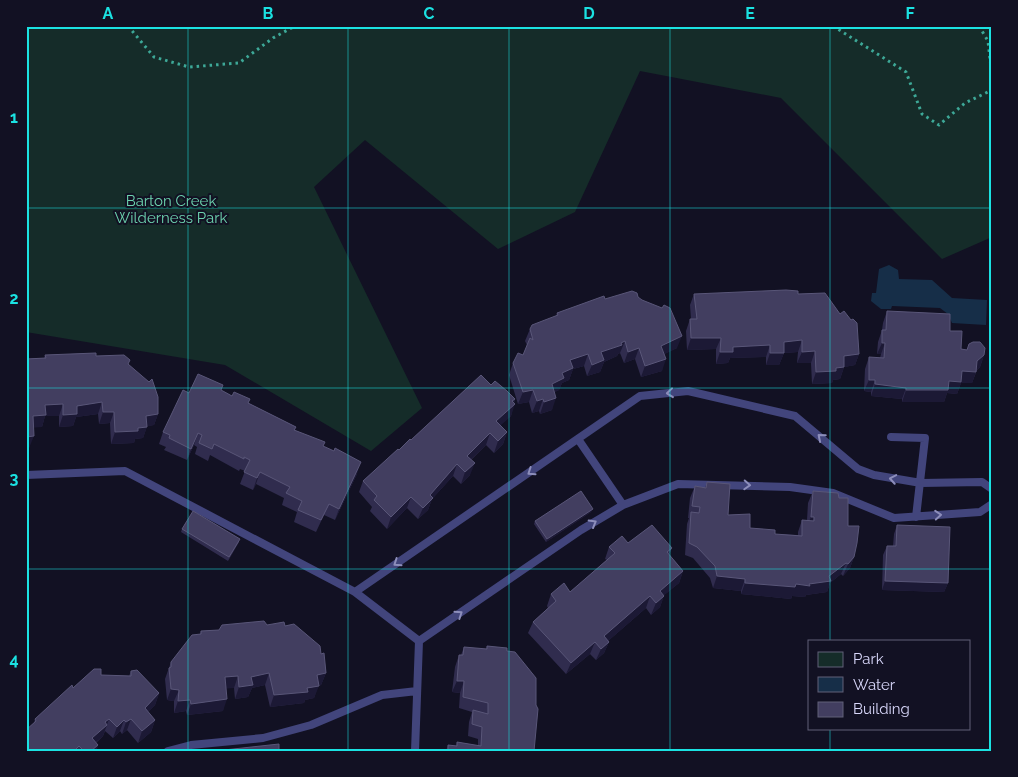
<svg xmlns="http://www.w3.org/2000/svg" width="1018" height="777" font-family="Raleway,sans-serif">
<rect width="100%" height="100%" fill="#121123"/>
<path fill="#152c29" d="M26 26H992V237L942 259 781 98 640 71 575 212 498 249 365 140 314 187 422 408 371 451 225 365 26 332Z"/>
<path fill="#162e48" d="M889 265 898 270 899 279 932 280 952 298 987 300 986 325 952 323 948 314 940 308 892 306 891 309H881L871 301 872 293H876L879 269Z"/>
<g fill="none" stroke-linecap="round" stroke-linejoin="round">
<path stroke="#3da897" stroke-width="3" stroke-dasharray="2.5 4" stroke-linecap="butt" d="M128 26 154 57 189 67 239 63 273 38 295 26
M833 26 906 72 922 114 939 125 965 103 992 90
M979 26 988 41 992 77"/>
<path stroke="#42457c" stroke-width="8" d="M891 437 925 438 916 517
M578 439 623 505
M26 475 125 471 355 592 419 641
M355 592 640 396 688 391 795 416 858 469 874 475 921 483 982 482 992 489
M419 641 581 530 623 505 678 484 790 487 833 493 894 518 980 512 992 504
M168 751 191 745 263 738 311 725 382 695 417 691
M415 751 419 641"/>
</g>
<path fill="#302c4e" d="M694 294H798L859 354 855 365 844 367 840 379 833 380 832 383 812 384 811 363H797L798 352 784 353 779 365H766V357L730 358 728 363 716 364V349L687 350 686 331 690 319H691L690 305Z
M638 297 677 348 664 354 662 371 641 377 635 359 624 363 620 353 618 354 617 356 604 362 600 372 587 376 584 366 573 369 569 380 562 383 559 390 554 392 552 410 540 414 539 411 532 413 529 402 518 404 509 375 513 363 523 355 527 345 525 341 530 329 556 316 557 313 605 299Z
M887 311 950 331 961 349 984 355 980 367 977 370 972 383H961L957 394 947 393 944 402H902V399L871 396V392L864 391 865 369 869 357 880 358 881 354H877L878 342 882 330 883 323Z
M45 355 96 356 129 365 158 414 154 425 147 426 143 438 135 439 134 443 111 444 110 423 99 424 98 414 76 417 73 426 59 427V416H45L42 427H34L29 448H26V359L44 358Z
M491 385 515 399 511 416 500 425 507 432 503 444 494 453 486 445 471 460 470 475 461 484 453 476 432 499 428 510 418 519 407 508 387 529 370 511 372 507 359 492 363 481 411 440Z
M221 391 232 396 250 399 248 403 296 427 295 430 323 446 357 474 335 520 324 515 316 532 294 522 297 512 282 505 284 498 256 484 253 490 240 484 245 471 240 469 239 471 210 455 208 461 195 454 197 447 194 445 187 460 164 450 166 447 159 444 163 432 189 393Z
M707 482 728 515 750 528 775 534 798 535V532L802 520H807L808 503 813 491 839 498 848 526 854 557 850 568 843 576 841 574 830 583 827 592 806 595 805 597 792 596 791 599 741 594V591L713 588 710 578 693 558 685 555 687 524 689 518H688L690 498 695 486 705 488Z
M591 512 546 542 534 524 535 521Z
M897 525 948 583 944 592 882 590 883 555 887 546H893L894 534Z
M182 529 239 542 228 561 181 532Z
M628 543 672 548 669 555 683 571 679 583 664 595 660 607 651 615 646 608 608 641 609 642 604 653 596 660 590 654 566 674 528 633 533 622 548 608 547 606 551 594 570 592 607 560 605 559 609 547Z
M267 625 285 626 321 654 326 673 321 685 318 686 314 698 305 700 304 703 270 707 265 685 252 688 248 697 235 699 234 688H226L223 711 187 715 186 711 174 713V701L167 700 165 679 171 662 200 634 201 631 219 630Z
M487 646 507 651 534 751H446L448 745 456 746 457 742 478 746V739L468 736 469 722 472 712 459 708 460 693 452 692 455 667 459 655H461L464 647 486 649Z
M131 671 159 693 155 705 148 712 155 720 151 732 138 743 127 730 122 734 120 731 113 738 105 731 103 736 96 743 98 745 96 751H26L35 719 73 688 101 675 129 676Z"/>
<path fill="#1c1935" d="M682 336 677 348 657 358 661 346Z
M691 338H721L716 349 687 350Z
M802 340 798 352 784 353 779 365H766L770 353 784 342Z
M625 341 620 353 618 354 617 356 604 362 600 372 587 376 592 365 601 352Z
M882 343H885L881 354H877Z
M770 345 766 357 730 358 728 363 716 364 720 352 733 347Z
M639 348 635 359 624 363 628 352Z
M815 351 811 363H797L802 352Z
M588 354 584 366 573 369 569 380 562 383 559 390 548 396 552 384 562 373 570 360Z
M859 354 855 365 840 368 844 367 840 379 833 380 832 383 812 384 816 372 844 356Z
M984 355 980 367 974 372H976L972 383H961L957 394 947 393 944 402H902L906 390 949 381Z
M666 359 662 371 641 377 645 366Z
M869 380H875L871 392 864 391Z
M875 384 906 388 902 399 871 396Z
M533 390 529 402 518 404 523 392Z
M556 398 552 410 540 414 544 402Z
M515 399 511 408 515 404 511 416 492 433 496 421Z
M543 399 539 411 532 413 537 401Z
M102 402 98 414 76 417 73 426 59 427 63 415 77 406Z
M63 404 59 416H45L42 427 29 428 33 416 45 405Z
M103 412H114L110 423 99 424Z
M158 414 154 425 144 427H147L143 438 135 439 134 443 111 444 115 432 138 428 146 416Z
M507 432 503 444 494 453 498 441Z
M198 433 194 445 187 460 191 449Z
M490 433 486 445 463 467 467 456Z
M34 436 29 448H26V437Z
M361 462 357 474 335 520 339 509Z
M475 463 470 475 461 484 465 472Z
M457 464 453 476 432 499 428 510 418 519 423 508 430 495Z
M260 472 256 484 253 490 257 478Z
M411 497 407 508 387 529 391 517Z
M593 509 591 512 546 542 547 539Z
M811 517H814L810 529 806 528Z
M854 557 850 568 843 576 848 564Z
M846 563 841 574 830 583 827 592 806 595 805 597 792 596 791 599 741 594 745 583 796 584 829 576Z
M683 571 679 583 656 602 660 591Z
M717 576 745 579 741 591 713 588Z
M885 581 948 583 944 592 882 590Z
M650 596 646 608 600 648 604 636Z
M664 596 660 607 651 615 656 603Z
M595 642 590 654 566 674 571 663Z
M609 642 604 653 596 660 601 649Z
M269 673 265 685 252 688 248 697 235 699 239 687 251 677Z
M326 673 321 685 312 687 317 675Z
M238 676 234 688 221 689 225 677Z
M457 681H464L460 693 452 692Z
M319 686 314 698 305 700 304 703 270 707 274 695Z
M171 689 179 690 174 701 167 700Z
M159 693 155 705 141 720 145 708Z
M227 699 223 711 187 715 191 704Z
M190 700 186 711 174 713 178 701Z
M109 719 103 736 87 750 92 738 105 722Z
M131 719 127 730 122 734 126 722Z
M124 720 120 731 113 738 117 727Z
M155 720 151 732 138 743 142 731Z
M98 745 96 751H91Z"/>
<path fill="#423e60" stroke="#595678" d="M786 290 798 291V294L825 293 840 314 844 311 851 320 853 319 857 323 859 354 844 356V367L836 368V371L816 372 815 351 802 352V340L784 342V353H770V345L733 347V352H720L721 338H691L690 319H697L694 294Z
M632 291 637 293 638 297 642 300 662 308 664 305 670 308 682 336 661 346 666 359 645 366 639 348 628 352 625 341 621 343 622 345 601 352 604 360 592 365 588 354 570 360 573 368 562 373 564 378 552 384 556 398 544 402 543 399 537 401 533 390 523 392 513 363 518 353 523 355 530 338 533 340 530 329 532 325 558 315 557 313 604 296 605 299Z
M887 311 950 314V331H962L961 349 967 350 969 344 973 342H980L985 348 984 355 977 361 976 372 962 371 961 382 949 381 948 390H906V388L875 384V380H869V357L884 358 885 343H882V330H886Z
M96 353V356L124 355 130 360 128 364 149 382 152 379 158 397V414L146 416 147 427 138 428V431L115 432 114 412H103L102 402 77 406V414L63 415V404L45 405 46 415 33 416 34 436 26 437V359L46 358 45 355Z
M198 374 223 385 221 390 232 396 234 392 250 399 248 403 296 427 294 430 325 442 323 446 334 451 335 448 361 462 339 509 329 504 321 520 298 510 302 501 286 493 290 487 260 472 257 478 244 472 250 460 244 457V459L214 444 212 449 199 443 202 435 198 433 191 449 169 438 170 435 163 432 183 390 189 393Z
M481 375 491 385 495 381 507 391 515 399 512 401 515 404 496 421 507 432 498 441 490 433 467 456 475 463 465 472 457 464 430 495 433 498 423 508 411 497 391 517 374 500 377 496 363 481 398 449 399 450 410 439 411 440Z
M707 482 730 484 728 515 750 514V528L775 530V534L802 536V520L814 521V517H811L813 491 838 493 839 498H848V526H859L857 543 854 557 848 564 846 563 829 576 831 581 809 584 810 586 796 584 795 587 745 583V579L717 576 715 566 697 547 689 543 691 512 699 513 700 507 692 506 695 486 706 488Z
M581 491 593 509 547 539 535 521Z
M193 511 240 539 229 557 182 529Z
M652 525 672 548 667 552 683 571 660 591 664 596 656 603 650 596 604 636 609 642 601 649 595 642 571 663 533 622 556 601 551 594 564 583 570 592 615 553 609 547 622 536 628 543Z
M897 525 950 527 948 583 885 581 887 546H896Z
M264 621 267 625 284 622 285 626 294 624 320 646 321 654 324 653 326 673 317 675 319 686 307 688 308 692 274 695 269 673 251 677 253 685 239 687 238 676 225 677 227 699 191 704 190 700 178 701 179 690 171 689 169 668 171 667V662L192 635 201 634V631L219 630 222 625Z
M487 646 507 648V651L515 652 536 678V705L538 709 534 751H448V745L457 746V742L481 746 482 727 472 724 473 710 488 714V703L463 697 464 681H457L459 655H463L464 647 487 649Z
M94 669H101V675L131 676V671L137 670 159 693 145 708 155 720 142 731 131 719 126 722 124 720 117 727 109 719 105 722 107 725 92 738 98 745 91 751H84L79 746 74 751H26V730L36 721 35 719 72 685 73 688Z
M279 744V751H224V750Z"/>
<defs><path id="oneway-chevron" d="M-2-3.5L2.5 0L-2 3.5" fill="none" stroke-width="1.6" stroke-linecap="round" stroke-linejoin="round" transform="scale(1.25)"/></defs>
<g stroke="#8d8ebb">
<use href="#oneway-chevron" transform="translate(670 393) rotate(174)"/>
<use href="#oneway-chevron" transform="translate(821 437) rotate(-140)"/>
<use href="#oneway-chevron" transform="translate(531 472) rotate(146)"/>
<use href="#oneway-chevron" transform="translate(893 479) rotate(-170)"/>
<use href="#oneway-chevron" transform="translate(747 485) rotate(3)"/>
<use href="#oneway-chevron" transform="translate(938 515) rotate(-4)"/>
<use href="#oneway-chevron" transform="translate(593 523) rotate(-30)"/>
<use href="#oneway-chevron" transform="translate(397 563) rotate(146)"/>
<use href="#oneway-chevron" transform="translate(459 614) rotate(-34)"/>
</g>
<path fill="none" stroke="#1be2e2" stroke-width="1" stroke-opacity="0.55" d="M188 26V751M348 26V751M509 26V751M670 26V751M830 26V641M26 208H992M26 388H992M26 569H992M830 728V751"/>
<g text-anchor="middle" stroke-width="4" stroke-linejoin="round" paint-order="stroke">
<g font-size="15" fill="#6cd2ae" stroke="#121123">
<text x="171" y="206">Barton Creek<tspan x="171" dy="17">Wilderness Park</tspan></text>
</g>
</g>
<rect width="1018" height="777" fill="none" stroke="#121123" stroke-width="55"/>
<rect x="808" y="640" width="162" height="90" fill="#121123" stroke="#616079"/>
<rect x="818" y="652" width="25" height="15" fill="#152c29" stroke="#616079"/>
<text x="853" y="664" font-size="15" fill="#d8d7fa">Park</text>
<rect x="818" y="677" width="25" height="15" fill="#162e48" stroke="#616079"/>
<text x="853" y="690" font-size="15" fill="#d8d7fa">Water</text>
<rect x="818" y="702" width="25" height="15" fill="#423e60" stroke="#616079"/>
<text x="853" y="714" font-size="15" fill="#d8d7fa">Building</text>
<rect x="28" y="28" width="962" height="722" fill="none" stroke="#1be2e2" stroke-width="2"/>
<g font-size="16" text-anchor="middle" font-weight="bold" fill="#1be2e2">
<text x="108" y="19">A</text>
<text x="268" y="19">B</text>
<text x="429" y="19">C</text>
<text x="589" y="19">D</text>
<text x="750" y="19">E</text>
<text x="910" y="19">F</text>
<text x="14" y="123">1</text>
<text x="14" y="304">2</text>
<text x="14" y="484">3</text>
<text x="14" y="665">4</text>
</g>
</svg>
